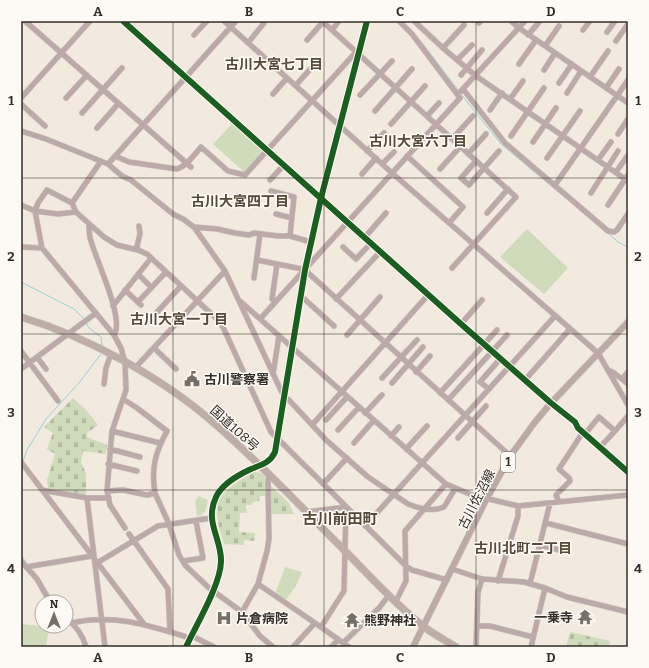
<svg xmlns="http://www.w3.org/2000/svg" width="649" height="668" font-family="Bitter,'Noto Sans JP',serif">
<defs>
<pattern id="cemetery-stones" width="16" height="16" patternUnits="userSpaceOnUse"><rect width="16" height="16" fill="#d0dbbb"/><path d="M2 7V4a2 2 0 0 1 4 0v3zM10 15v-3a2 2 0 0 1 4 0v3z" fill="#b3bca1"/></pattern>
</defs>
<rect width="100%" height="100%" fill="#f2eade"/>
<path fill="url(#cemetery-stones)" d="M73 398 86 410 98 425 87 433V437L107 445 106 454 83 451 81 462 86 474V496L48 488 47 480 55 454 47 449 53 433 44 427Z
M254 472 262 473 266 478 265 488 267 496H260L259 501 253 502 251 505H246L247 513H240L239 532 255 533V541L244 540V545L224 544C210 500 216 494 254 472Z
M269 484 289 503 294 514H271Z
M570 632 610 641 609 647H566Z"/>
<path fill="#d0dbbb" d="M233 123 263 148V151L244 172 213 144Z
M527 229 568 268 544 294 500 257Z
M199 496 208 500 206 510 202 515 197 516 195 501Z
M285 567 302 572 296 586 285 601 275 594Z
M21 624 49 627 46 647H21Z"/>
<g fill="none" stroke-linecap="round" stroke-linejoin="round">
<path stroke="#98ced8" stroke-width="1" d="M420 40 458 90
M460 93 501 144 562 195
M609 234 618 242 628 247
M21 282 74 309 84 319
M86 323 89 328 101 337 102 345
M23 461 27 450 46 419 79 383 101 354
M21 555 27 564
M42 583 54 602
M66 614 73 620
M81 631 89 647"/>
<defs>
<path id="minor" d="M25 21 191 167
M123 21 461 324 551 403 575 422 578 428 628 472
M224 21 392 173 598 353 628 405
M322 21 516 197 452 268
M414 21 443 48 476 76 628 181
M511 21 519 28 628 103
M479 23 481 21
M332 30 339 21
M583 30 590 21
M607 32 615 21
M194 35 207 21
M528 35 540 21
M307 40 323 22
M616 41 628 24
M248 43 264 23
M545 46 559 26
M443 48 464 25
M457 60 472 45
M519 64 536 40
M544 70 555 53
M461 75 482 50
M590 77 608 51
M559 83 572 64
M296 85 314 65
M606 88 619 69
M463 89 505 143 608 231 614 232 617 230 628 214
M461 91 525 21
M567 93 581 71
M273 94 287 78
M360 95 392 61
M21 98 90 21
M66 98 87 75
M510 99 523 81
M21 104 45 126
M490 110 502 93
M375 111 412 69
M82 113 122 68
M427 116 439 103
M391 124 425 86
M97 128 118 104
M21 131 46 139 108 164 122 176 131 180 173 214 183 219 194 227 225 271 284 397 289 400 326 440 368 477 408 504C418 508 433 512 444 507L455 489
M618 134 628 119
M511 136 544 88
M452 139 473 116
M533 142 556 108
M367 151 384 133
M468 154 486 134
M115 156 129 162 177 169C187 166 195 154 201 147L228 171 245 175 356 52
M407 156 463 207 449 223
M547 158 580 111
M598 160 611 142
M101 161 72 203 76 212 104 237 117 245 138 250 147 254 219 321 223 327 271 432 406 566 412 570 447 580
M476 161 461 178 469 185 499 151
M108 164 236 21
M382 164 394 152
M440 169 460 147
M616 172 628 155
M362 174 376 158
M270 180 284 165
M555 185 628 80
M271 191 294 197 290 236
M591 193 618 151
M72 203 47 190 38 203 35 211 58 214 76 212
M21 205 35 211 42 248 114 335 121 348 125 362 126 390 112 431 107 491 110 505 125 528
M608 205 628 175
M487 213 508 189
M276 214 292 218
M89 225C89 231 89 236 91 241 96 260 125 319 114 335
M194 227 217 229 235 233 249 235 254 233 278 236H290L311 242
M365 237 386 213
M21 247 42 248
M343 247 356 259 371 243
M138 250 137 246 140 234 139 226
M257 260 302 269 305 270 507 453 511 455
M138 274 151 287
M254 278 260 234
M125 290 141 305
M300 295 334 326
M272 299 277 264
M336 299 381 251
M138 302 166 272
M241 302 446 484 472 495 518 506 628 495
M113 306 151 258
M260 319 460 98 412 34 399 21
M148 322 181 286
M461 324 482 300
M347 335 380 297
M154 348 176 369
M21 351 58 401
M37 357 46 369
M135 368 225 271
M21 369 96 313
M608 370 614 373 628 384
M416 372 430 356
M273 374 279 336
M382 378 417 340
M622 379 628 372
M525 380 570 329
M392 383 423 347
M104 384 106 368 111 354
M489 389 480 382 500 359
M440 393 497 330
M123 399 137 408 167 431C155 453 151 469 155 493
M448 400 507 335
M365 413 382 395
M326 420 347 397
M312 425 428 295
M338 430 359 407
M112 431 160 443
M585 434 599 417 615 431 628 416
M391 436 399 427
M458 438 486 406
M354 443 374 420
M601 446 615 431
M110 449 140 457
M406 449 427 426
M21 462 144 624
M108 464 137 471
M323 484 347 458
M42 490 87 498H109
M107 491 123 490 147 495 155 493 169 524 179 555 185 565 209 588 242 612 260 636 273 647
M87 498 105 647
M559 502 556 495 570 481 569 478 559 469 583 432
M306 512 346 507
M546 523 628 544
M365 526 555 316
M129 534 168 589 170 632
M540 545 563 551
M21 561 37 579 50 602
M183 561 203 558 196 521
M97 563 158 526 211 518
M26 567 92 556
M452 569 482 579 524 582 545 588 567 597 628 612
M498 581 518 516V506
M258 584 315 623 349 647
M530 584 550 503
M396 601 406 581 405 531 446 484
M242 612 258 584 267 551 269 539 268 483 269 475
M66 618C75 625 83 636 86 647
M72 623C112 613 151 626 190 638
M477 626H490L533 637
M321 627 344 591 346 508
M192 636 214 647
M343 643 379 608 389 595
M186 647C196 625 220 586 221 562 222 538 204 523 216 497 222 484 238 475 251 469 261 465 270 463 275 452L305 270 321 198 367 21
M293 647 315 623
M331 647 338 640
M476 647 478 592 482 579
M531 647 545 588"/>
<path id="major" d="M413 647 487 498 511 455 535 422 551 403 628 322"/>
<path id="highway" d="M21 317C88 337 163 378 215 424 256 460 294 499 332 538 361 566 391 601 423 626 433 634 445 640 456 647"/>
</defs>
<use href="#minor" stroke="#cec7bf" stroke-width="6"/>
<use href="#major" stroke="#cec7bf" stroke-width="7"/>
<use href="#highway" stroke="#cec7bf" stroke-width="8"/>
<use href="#minor" stroke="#bcaaa8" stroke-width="5"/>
<use href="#major" stroke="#bcaaa7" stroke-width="6"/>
<use href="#highway" stroke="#bfaea8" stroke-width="7"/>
<defs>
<path id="cycleway" d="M123 21 461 324 551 403 575 422 578 428 628 472
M186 647C196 625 220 586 221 562 222 538 204 523 216 497 222 484 238 475 251 469 261 465 270 463 275 452L305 270 321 198 367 21"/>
</defs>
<use href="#cycleway" stroke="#fdfaf6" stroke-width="8"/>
<use href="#cycleway" stroke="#1b5e20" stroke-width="6"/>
</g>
<path fill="none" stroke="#332e26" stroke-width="1" stroke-opacity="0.55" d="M173 21V647M324 21V647M476 21V647M21 178H628M21 334H628M21 490H628"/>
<defs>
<symbol id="civic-bare" viewBox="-9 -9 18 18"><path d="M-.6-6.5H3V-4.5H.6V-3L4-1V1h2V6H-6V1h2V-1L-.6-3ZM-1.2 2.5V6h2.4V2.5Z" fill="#767066" stroke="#fdfaf6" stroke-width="2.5" paint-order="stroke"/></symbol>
<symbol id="temple-bare" viewBox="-9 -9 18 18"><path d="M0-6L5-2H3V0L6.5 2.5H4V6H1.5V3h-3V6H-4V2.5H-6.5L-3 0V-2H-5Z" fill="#767066" stroke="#fdfaf6" stroke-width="2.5" paint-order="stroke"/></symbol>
<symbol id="hospital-bare" viewBox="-9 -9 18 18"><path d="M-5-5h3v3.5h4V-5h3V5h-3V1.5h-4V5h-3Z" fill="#767066" stroke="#fdfaf6" stroke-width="2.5" paint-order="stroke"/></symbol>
</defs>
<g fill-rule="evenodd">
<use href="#civic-bare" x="181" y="368" width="22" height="22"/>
<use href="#temple-bare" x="574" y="606" width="22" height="22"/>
<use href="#hospital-bare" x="213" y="607" width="22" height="22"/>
<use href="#temple-bare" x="341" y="609" width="22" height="22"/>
</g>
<g text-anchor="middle" stroke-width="3" stroke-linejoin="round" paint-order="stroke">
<rect fill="#fdfaf6" stroke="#706b64" stroke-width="1" x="501" y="452" width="14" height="20" rx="3"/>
<g font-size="12" font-weight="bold" fill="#332e26">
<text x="508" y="466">1</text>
</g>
<g font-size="13" font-weight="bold" fill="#332e26" stroke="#fdfaf6" text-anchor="start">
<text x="204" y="384">古川警察署</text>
<text x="573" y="622" text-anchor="end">一乗寺</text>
<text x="236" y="623">片倉病院</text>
<text x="364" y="625">熊野神社</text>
</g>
<g font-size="13" fill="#332e26" stroke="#fdfaf6">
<text transform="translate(235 428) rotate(42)" y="5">国道108号</text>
<text transform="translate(476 499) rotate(-63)" y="5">古川佐沼線</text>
</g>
<g font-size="14" font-weight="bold" fill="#554937" stroke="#fdfaf6">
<text x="274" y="69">古川大宮七丁目</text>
<text x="418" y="146">古川大宮六丁目</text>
<text x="240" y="206">古川大宮四丁目</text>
<text x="179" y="324">古川大宮一丁目</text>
<text x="523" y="553">古川北町二丁目</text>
</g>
<g font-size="15" font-weight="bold" fill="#554937" stroke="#fdfaf6">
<text x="340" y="524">古川前田町</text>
</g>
</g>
<rect width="649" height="668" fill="none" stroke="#fdfaf6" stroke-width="44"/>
<g transform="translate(54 614)"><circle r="19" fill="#fdfaf6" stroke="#aca8a3"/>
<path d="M0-3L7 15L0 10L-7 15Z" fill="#767066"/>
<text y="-6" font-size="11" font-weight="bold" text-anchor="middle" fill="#332e26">N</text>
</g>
<rect x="22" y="22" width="605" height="624" fill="none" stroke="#332e26" stroke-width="1.5"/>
<g font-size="13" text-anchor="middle" font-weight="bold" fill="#332e26">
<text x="98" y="16">A</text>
<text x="249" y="16">B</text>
<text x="400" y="16">C</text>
<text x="551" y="16">D</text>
<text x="11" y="105">1</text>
<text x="638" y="105">1</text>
<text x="11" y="261">2</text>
<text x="638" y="261">2</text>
<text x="11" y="417">3</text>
<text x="638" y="417">3</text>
<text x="11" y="573">4</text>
<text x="638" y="573">4</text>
<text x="98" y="662">A</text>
<text x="249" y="662">B</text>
<text x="400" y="662">C</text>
<text x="551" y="662">D</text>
</g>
</svg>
